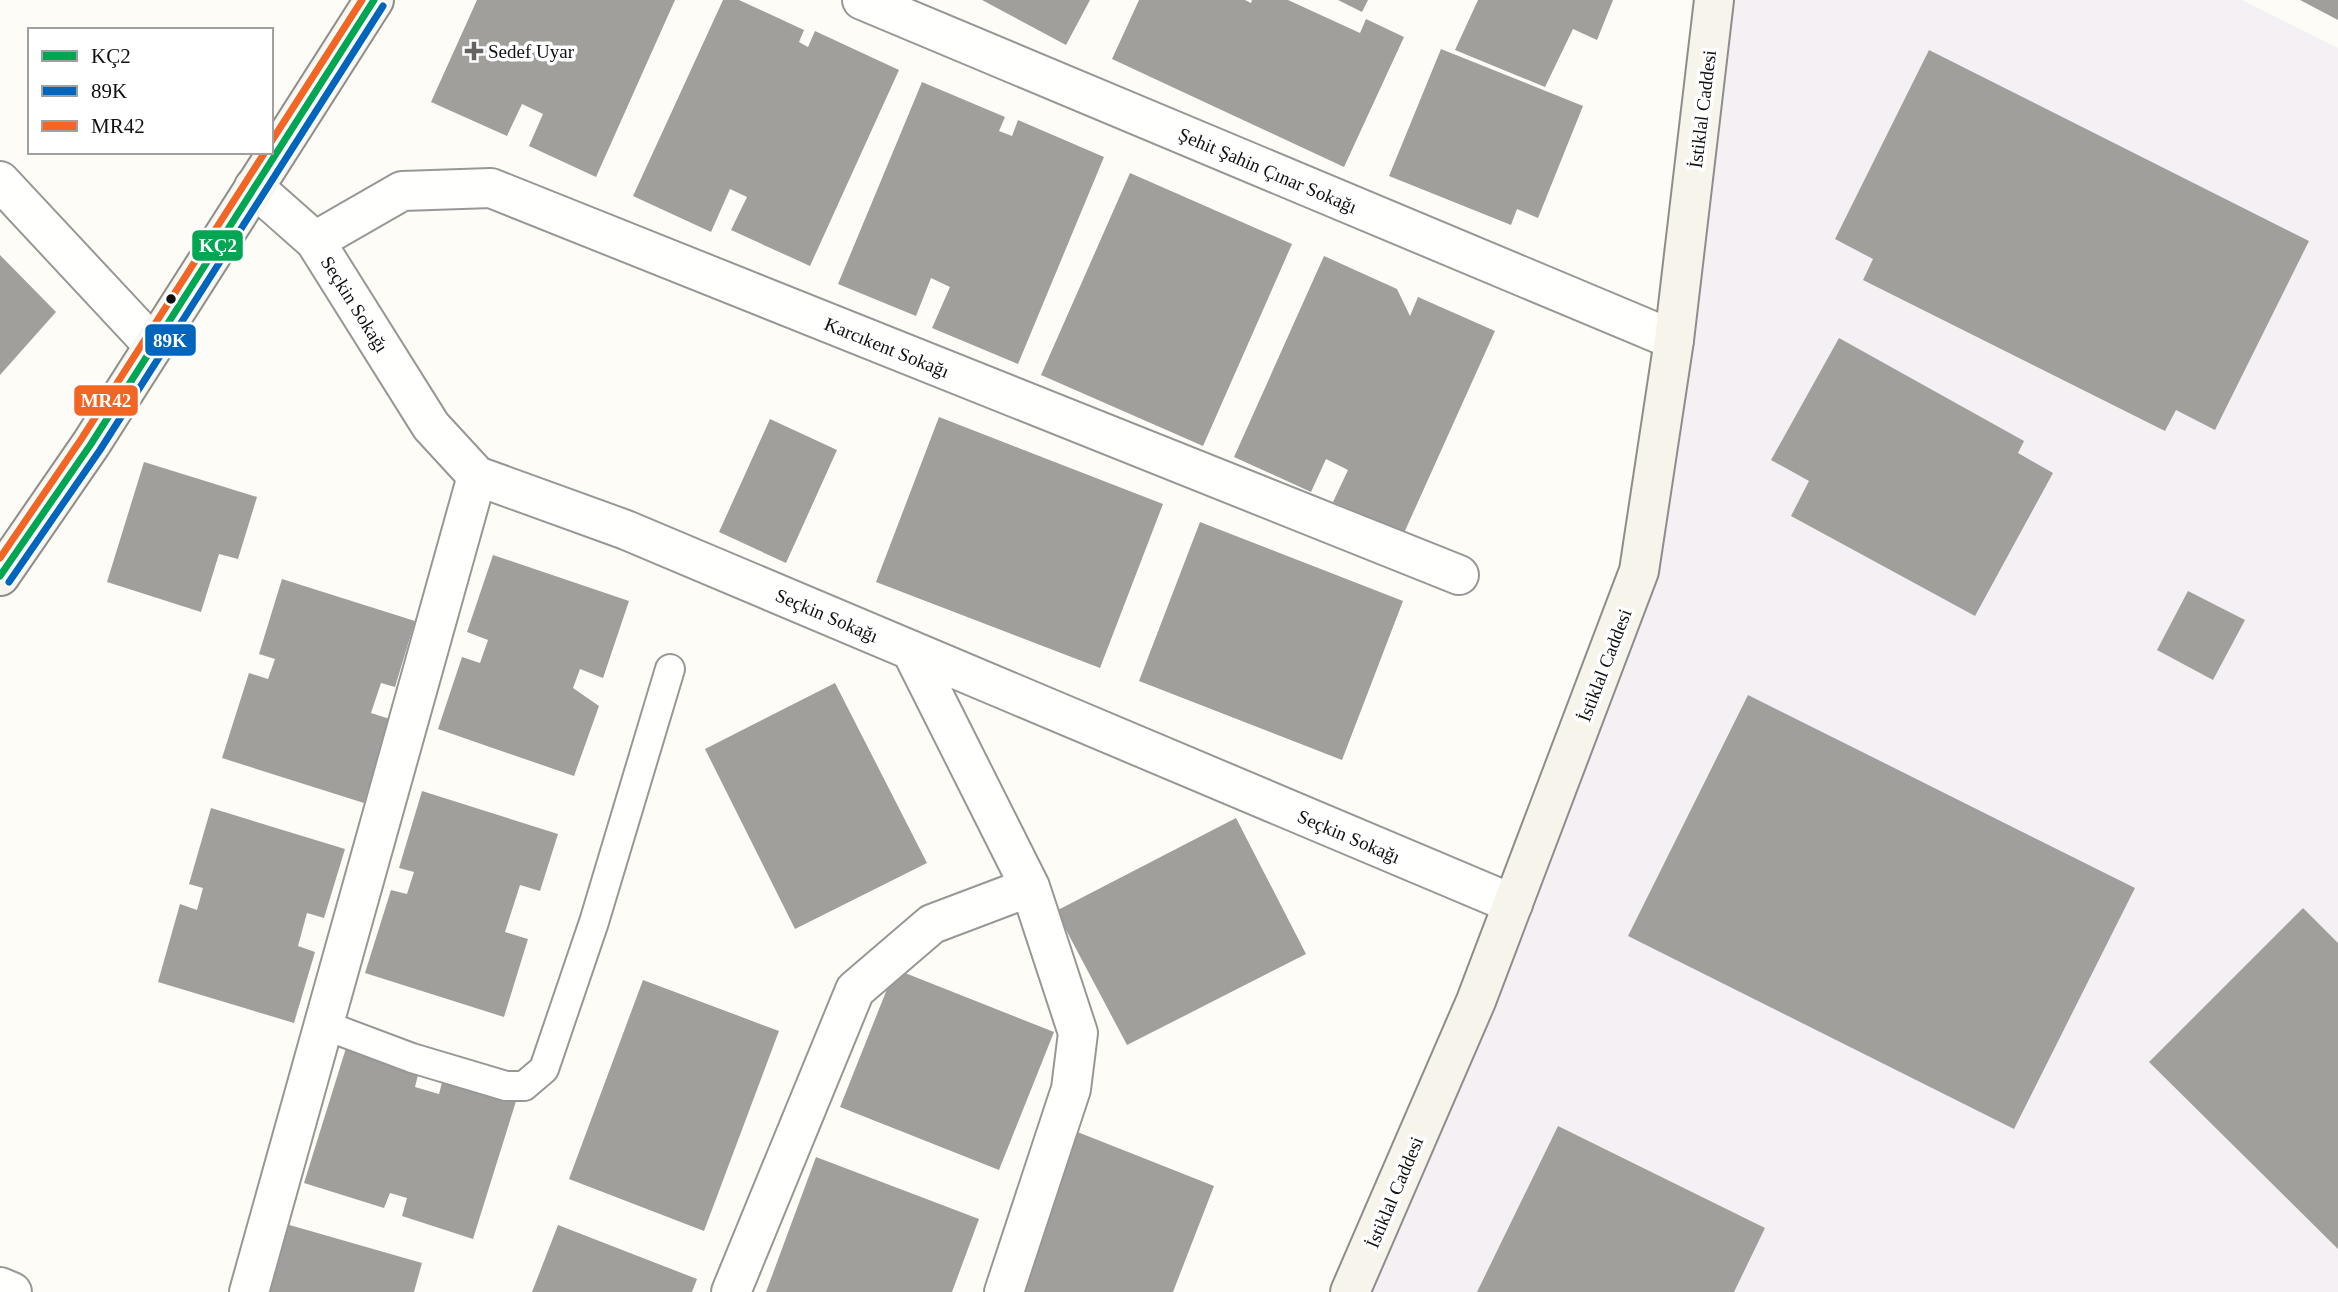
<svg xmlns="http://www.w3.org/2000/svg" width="2338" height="1292" font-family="'Times New Roman',serif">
<rect width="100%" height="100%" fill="#fdfcf7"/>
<path fill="#f5f0f3" d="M1714 0H2242L2338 48V1292H1350L1639 571Z"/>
<path fill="#a19f9c" d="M477 0H675L596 177 529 146 543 114 522 104 507 136 431 102Z
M723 0H739L804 30 799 42 808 47 815 31 899 70 810 266 731 230 747 197 730 189 711 232 633 196Z
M982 0H1090L1066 45Z
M1139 0H1245L1251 3 1252 0H1288L1360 33 1366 19 1404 37 1344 167 1112 59Z
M1338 0H1368L1362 12Z
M1478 0H1613L1597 40 1573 29 1545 87 1455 50Z
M2300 0H2338V20Z
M1441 49 1583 106 1538 218 1517 209 1511 225 1389 176Z
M1929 50 2309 241 2215 430 2176 410 2165 431 1863 280 1873 259 1835 239Z
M922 82 1005 117 999 131 1012 136 1018 120 1104 157 1018 364 932 328 950 287 931 278 916 316 838 284Z
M1130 173 1292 244 1203 446 1041 375Z
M0 255 56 312 0 375Z
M1324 256 1397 289 1410 316 1418 297 1495 331 1404 533 1333 502 1348 470 1326 459 1311 492 1234 457Z
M1839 338 2024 441 2018 453 2053 473 1975 616 1791 516 1809 481 1771 460Z
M939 417 1163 504 1100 668 876 582Z
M770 419 837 450 786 563 719 532Z
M144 462 257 497 238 559 219 554 201 612 107 582Z
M1200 522 1403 601 1342 760 1139 681Z
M493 555 629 601 603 678 580 669 573 688 599 706 574 776 438 729 462 657 480 663 488 640 467 632Z
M282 579 415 621 395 687 381 683 371 713 390 719 364 803 222 758 249 673 268 679 275 659 259 654Z
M2188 591 2245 620 2213 680 2157 650Z
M835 683 927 863 795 929 705 749Z
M1748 695 2135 888 2014 1129 1628 936Z
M422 791 558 834 540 891 520 885 505 932 528 939 504 1017 365 973 391 890 407 894 414 872 399 868Z
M211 808 345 849 324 918 307 913 298 946 315 952 294 1023 158 982 180 904 197 910 203 888 189 884Z
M1236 818 1306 954 1127 1045 1056 911Z
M2303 908 2338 943V1249L2149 1062Z
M895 969 1054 1032 999 1170 840 1107Z
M643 980 779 1031 704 1231 569 1179Z
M346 1048 419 1071 415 1087 439 1094 444 1075 517 1098 473 1239 402 1216 407 1198 390 1193 384 1208 304 1183Z
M1558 1126 1765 1228 1734 1292H1477Z
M1075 1131 1214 1186 1173 1292H1013Z
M816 1157 979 1219 952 1292H766Z
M286 1224 422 1263 414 1292H267Z
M558 1225 697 1279 692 1292H532Z"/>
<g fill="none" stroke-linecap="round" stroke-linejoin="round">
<defs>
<path id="lane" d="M324 1025 412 1058 506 1086H524L544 1069 594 922 670 669"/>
<path id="street" d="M862 0 1674 340
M0 181 153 345
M254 187 315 241 431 426 477 476 626 530 1513 904
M315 241 402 191 491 188 1459 575
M911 650 1030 887 1078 1033 1071 1089 1004 1292
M0 1287 12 1292
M249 1292 477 476
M731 1292 855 990 932 924 1030 887"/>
<path id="secondary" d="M0 576 91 444 374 0
M1350 1292 1476 1001 1639 571 1674 340 1714 0"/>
</defs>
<use href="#lane" stroke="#979795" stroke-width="32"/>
<use href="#street" stroke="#979795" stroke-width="42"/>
<use href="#secondary" stroke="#8e8d8b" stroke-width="42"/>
<use href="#lane" stroke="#fffffe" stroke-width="28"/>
<use href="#street" stroke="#fffffe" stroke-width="38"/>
<use href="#secondary" stroke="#f6f4eb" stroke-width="38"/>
<defs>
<path id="bus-1" d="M0 576 91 444 374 0"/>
<path id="bus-2" d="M9 582 100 450 383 6"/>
<path id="bus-3" d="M271 142 362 0
M0 558 82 438 265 152"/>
</defs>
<use href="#bus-1" stroke="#fff" stroke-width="12"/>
<use href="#bus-2" stroke="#fff" stroke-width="12"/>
<use href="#bus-3" stroke="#fff" stroke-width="12"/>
<use href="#bus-1" stroke="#00a651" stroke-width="7"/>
<use href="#bus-2" stroke="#0065bd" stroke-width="7"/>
<use href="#bus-3" stroke="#f26522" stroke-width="7"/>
</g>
<path fill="#646362" stroke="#fff" stroke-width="2.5" d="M470.5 40.5h7v7h7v7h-7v7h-7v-7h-7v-7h7z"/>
<circle fill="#111" stroke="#fff" stroke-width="2.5" cx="171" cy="299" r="6"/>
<g text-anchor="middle" stroke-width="7" stroke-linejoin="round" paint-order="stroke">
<g font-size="19" fill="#111" stroke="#fff" text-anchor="start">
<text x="488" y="58">Sedef Uyar</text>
</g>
<g font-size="19" fill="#111" stroke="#fff">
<text transform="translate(1702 109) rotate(-83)" y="7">İstiklal Caddesi</text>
<text transform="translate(1268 170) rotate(23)" y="7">Şehit Şahin Çınar Sokağı</text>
<text transform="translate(355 304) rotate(58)" y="7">Seçkin Sokağı</text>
<text transform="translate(887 347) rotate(22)" y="7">Karcıkent Sokağı</text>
<text transform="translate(827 615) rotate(23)" y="7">Seçkin Sokağı</text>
<text transform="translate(1604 665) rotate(-69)" y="7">İstiklal Caddesi</text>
<text transform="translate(1349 836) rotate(23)" y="7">Seçkin Sokağı</text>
<text transform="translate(1394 1192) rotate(-67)" y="7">İstiklal Caddesi</text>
</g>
</g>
<g stroke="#fff" stroke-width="2.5">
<rect x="191" y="229" width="53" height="33" rx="7" fill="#00a651"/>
<rect x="144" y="323" width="53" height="34" rx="7" fill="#0065bd"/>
<rect x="73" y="384" width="66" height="33" rx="7" fill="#f26522"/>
</g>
<g font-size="19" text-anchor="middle" font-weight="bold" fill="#fff">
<text x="218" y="252">KÇ2</text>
<text x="170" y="347">89K</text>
<text x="106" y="407">MR42</text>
</g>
<rect x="28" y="28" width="245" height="126" fill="#ffffff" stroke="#a0a0a0" stroke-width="2"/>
<rect x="42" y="51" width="35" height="10" fill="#00a651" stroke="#a0a0a0" stroke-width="2"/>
<text x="91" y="63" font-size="21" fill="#111111">KÇ2</text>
<rect x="42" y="86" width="35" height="10" fill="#0065bd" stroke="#a0a0a0" stroke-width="2"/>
<text x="91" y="98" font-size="21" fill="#111111">89K</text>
<rect x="42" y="121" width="35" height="10" fill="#f26522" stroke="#a0a0a0" stroke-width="2"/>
<text x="91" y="133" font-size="21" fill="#111111">MR42</text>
</svg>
